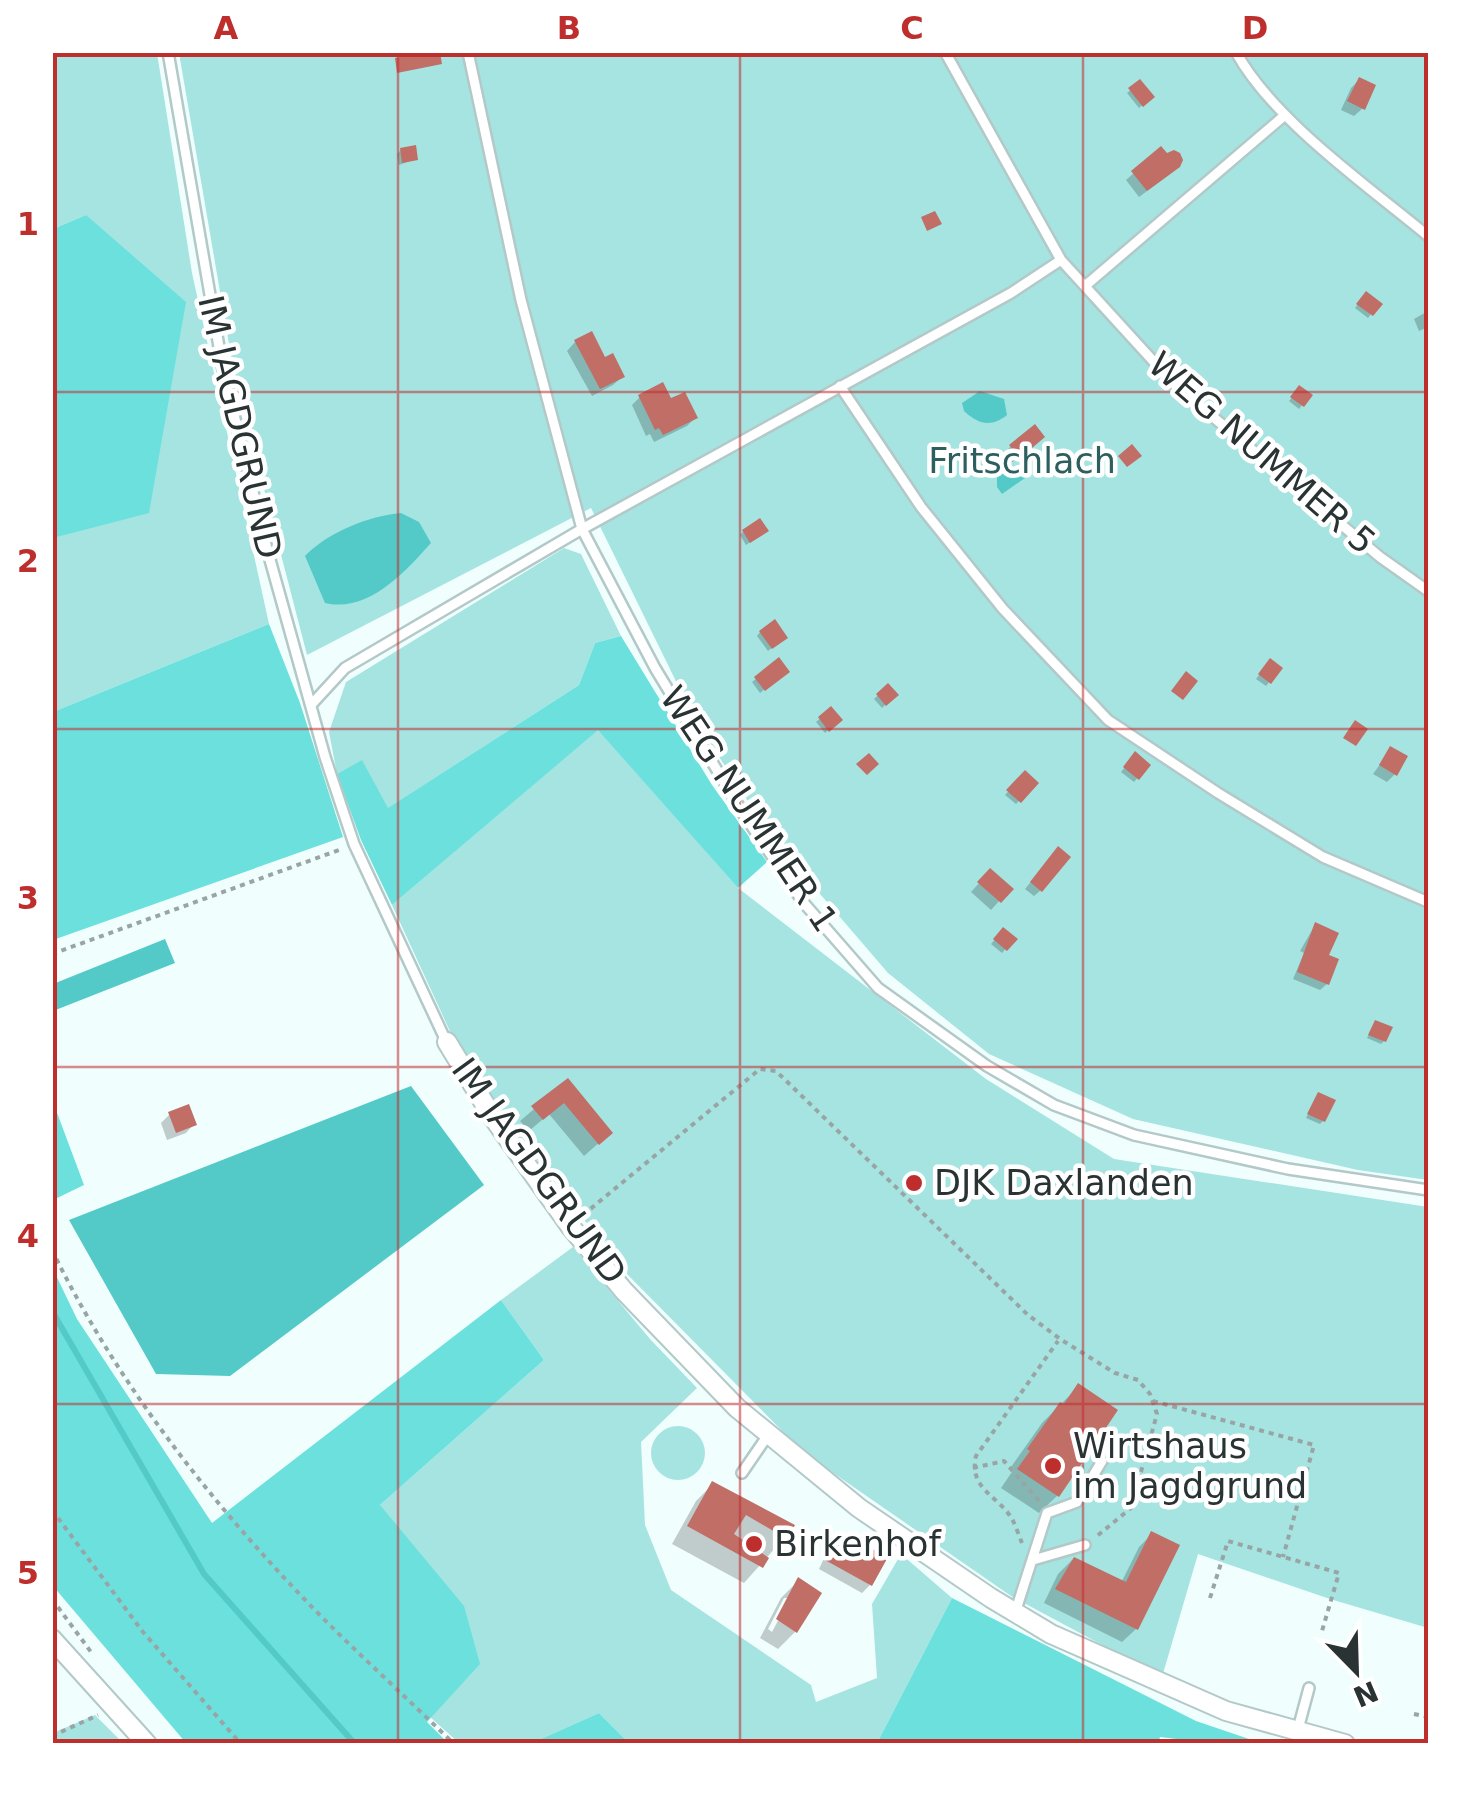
<svg xmlns="http://www.w3.org/2000/svg" width="1481" height="1796" font-family="'DejaVu Sans',sans-serif">
<rect width="100%" height="100%" fill="#f0fefe"/>
<path fill="#a5e4e1" d="M53 53H157L192 273 269 624 53 712 52 538 149 512 86 215 53 229Z
M179 53H1428V1180L1358 1170 1133 1119 989 1054 888 973 772 838 695 720 591 508 307 655 234 373Z
M564 548 581 554 621 636 595 643 579 685 387 809 362 761 337 774 329 732 346 682Z
M598 729 738 888 986 1079 1114 1159 1428 1207V1628L1330 1599 1198 1554 1162 1677 1011 1596 803 1452 625 1272 520 1138 454 1040 392 905Z
M573 1247 650 1339 697 1388 641 1442 645 1525 671 1590 811 1685 816 1702 877 1678 872 1604 901 1554 952 1598 877 1743H629L599 1713 532 1743H459L430 1717 479 1664 380 1505 544 1360 501 1300Z
M651 1453a27 27 0 1 1 54 0a27 27 0 1 1-54 0Z
M95 1715 123 1743H53V1733Z"/>
<path fill="#6be0dd" d="M86 215 186 302 149 513 53 538V229Z
M269 624 300 703 343 837 53 940V712Z
M621 636 712 785 767 862 738 888 598 730 392 905 361 840 337 774 362 760 388 808 579 685 595 643Z
M53 1102 84 1185 53 1200H52Z
M53 1269 77 1319 212 1523 501 1300 544 1360 380 1505 464 1606 480 1664 427 1722 448 1743H186L53 1586Z
M952 1598 1196 1721 1252 1740 1250 1743H1209L1160 1737 1158 1744 877 1743Z
M599 1713 629 1743H532Z"/>
<path fill="#53cac7" d="M980 391 1004 399 1007 415C991 428 978 424 964 411L962 403Z
M1005 465 1014 466 1025 478 1002 494 997 487V470Z
M401 513 419 522 431 543C404 573 368 613 325 603L305 556C328 532 369 516 401 513Z
M165 939 175 963 53 1011V984Z
M411 1086 484 1185 230 1376 156 1374 69 1220Z"/>
<path fill="#0003" fill-rule="evenodd" d="M1359 80 1363 108 1354 116 1341 110 1351 88Z
M1140 82 1151 97 1139 108 1127 93Z
M1161 149 1170 174 1139 197 1126 180Z
M401 150 416 159 399 165 397 154Z
M1366 294 1379 304 1368 318 1355 308Z
M1428 311V327L1419 331 1414 319Z
M575 342 604 360 622 377 613 385 592 396 567 351Z
M1300 388 1310 395 1299 409 1289 401Z
M640 397 670 402 695 418 687 426 654 442 650 434 646 436 632 405Z
M1034 445 1010 464 1003 455 1011 446Z
M743 532 762 534 746 545 740 535Z
M760 632 778 643 768 651 757 636Z
M778 661 787 671 760 693 752 682Z
M1267 664 1280 668 1266 686 1256 679Z
M888 686 895 695 882 708 874 699Z
M831 709 840 720 825 733 816 722Z
M1391 749 1395 774 1387 782 1373 774Z
M1135 755 1148 765 1134 782 1121 772Z
M1025 773 1036 783 1016 804 1005 795Z
M1052 856 1041 890 1034 896 1025 889Z
M990 871 1010 889 991 910 971 892Z
M1315 925 1325 956 1327 984 1320 990 1293 979 1304 953 1300 951Z
M1003 930 1014 939 1002 953 991 944Z
M1375 1022 1384 1041 1381 1044 1367 1038Z
M567 1081 610 1133 584 1156 549 1114 529 1131 520 1121Z
M1318 1095 1323 1121 1320 1124 1306 1118Z
M188 1107 194 1124 186 1133 167 1140 161 1123 169 1115Z
M1079 1386 1115 1411 1057 1496 1039 1513 1001 1488 1014 1469 1011 1467 1042 1423Z
M713 1484 785 1537 744 1583 672 1544 696 1501Z
M1152 1534 1136 1629 1122 1642 1044 1603 1058 1574 1072 1560 1121 1583 1139 1547Z
M840 1535 870 1585 862 1593 819 1569 831 1543Z
M799 1580 795 1632 778 1649 760 1638 781 1598ZM784 1598H790L772 1632 768 1629Z"/>
<g fill="none" stroke-linecap="round" stroke-linejoin="round">
<path stroke="#53cac7" stroke-width="6" d="M52 1311 204 1574 355 1744"/>
</g>
<path fill="#c06e66" d="M423 52H440L442 64 397 73 395 58Z
M1359 77 1376 85 1365 110 1347 101Z
M1140 79 1155 97 1143 107 1128 88Z
M416 145 418 160 402 163 400 148Z
M1161 146 1167 153 1174 150 1180 153 1183 160 1180 167 1147 191 1131 171Z
M935 211 942 224 927 231 921 217Z
M1366 291 1383 304 1373 316 1356 304Z
M592 331 605 357 613 353 625 377 600 389 574 340Z
M663 382 671 398 685 392 698 418 663 435 659 428 655 430 638 395Z
M1299 385 1313 395 1304 407 1290 397Z
M1035 424 1045 437 1020 458 1009 445Z
M1132 444 1142 456 1127 467 1118 456Z
M760 518 769 531 750 543 742 530Z
M775 619 788 638 772 649 759 631Z
M779 657 790 672 765 691 754 677Z
M1270 658 1283 668 1271 684 1258 674Z
M1186 671 1198 681 1183 700 1171 691Z
M888 683 899 695 886 706 876 694Z
M831 706 843 720 829 732 818 717Z
M1355 720 1368 729 1356 746 1343 738Z
M1390 746 1408 756 1397 776 1379 765Z
M1135 751 1151 765 1139 780 1123 767Z
M869 753 879 764 867 775 856 764Z
M1025 770 1039 783 1021 803 1006 790Z
M1058 846 1071 857 1042 892 1030 882Z
M990 868 1014 889 1001 903 977 882Z
M1315 922 1339 933 1329 955 1339 959 1329 985 1297 972Z
M1003 927 1018 939 1007 951 993 939Z
M1375 1020 1393 1027 1386 1042 1368 1035Z
M568 1078 613 1133 599 1145 564 1103 543 1120 531 1106Z
M1318 1092 1336 1100 1325 1122 1307 1114Z
M189 1104 197 1125 176 1133 168 1112Z
M1078 1383 1118 1410 1059 1497 1017 1469 1030 1451 1027 1449 1060 1402 1064 1404Z
M712 1481 795 1525 787 1539 746 1515 734 1534 769 1558 763 1568 687 1526Z
M1151 1531 1180 1545 1138 1630 1055 1589 1074 1557 1126 1582Z
M839 1532 888 1557 872 1586 825 1560Z
M798 1577 822 1593 797 1633 776 1619Z"/>
<g fill="none" stroke-linecap="round" stroke-linejoin="round">
<defs>
<path id="service" d="M168 52 223 370 267 549 325 757 354 844 446 1041
M468 52 521 300 582 529 655 668 743 813 803 902 878 988 987 1066 1054 1105 1134 1135 1288 1169 1428 1190
M945 52 1061 260 1175 385 1380 557 1428 591
M1236 52C1272 119 1369 187 1428 236
M1085 286 1285 115
M840 386 921 507 1003 609 1108 720 1218 793 1323 857 1428 902
M311 705 345 668 582 529 1011 293 1061 260
M742 1473 768 1435
M1033 1560 1085 1545
M1015 1613 1047 1513 1077 1502 1102 1461
M1298 1729 1309 1688"/>
<path id="minor" d="M447 1042 492 1116 570 1226 624 1291 737 1408 859 1508 991 1598 1051 1634 1226 1711 1345 1744
M52 1639 147 1744"/>
</defs>
<use href="#service" stroke="#b2c9c8" stroke-width="14"/>
<use href="#minor" stroke="#b2c9c8" stroke-width="22"/>
<path stroke="#99a5a5" stroke-width="4" stroke-dasharray="5 5" stroke-linecap="butt" d="M52 954 339 850
M583 1215 760 1069 776 1071 1028 1315 1060 1339 1115 1373 1138 1380 1150 1394 1157 1414 1131 1508 1097 1536
M52 1250C112 1373 197 1485 290 1584 342 1640 400 1691 454 1744
M1153 1401 1314 1445 1283 1557
M973 1468 1004 1461 1039 1501
M52 1510 143 1632 241 1744
M1022 1543C1019 1536 1016 1526 1012 1519 999 1496 968 1489 976 1456L1058 1341
M1210 1598 1228 1541 1339 1573 1322 1631
M52 1599 91 1652
M1426 1662H1428
M1414 1714 1428 1717
M52 1736 98 1715"/>
<use href="#service" stroke="#fff" stroke-width="9"/>
<use href="#minor" stroke="#fff" stroke-width="18"/>
</g>
<path fill="none" stroke="#bd2e2d" stroke-width="2.5" stroke-opacity="0.55" d="M398 52V1744M740 52V1744M1083 52V1744M52 392H1428M52 729H1428M52 1067H1428M52 1404H1428"/>
<g fill="#bd2e2d" stroke="#fff" stroke-width="4">
<circle cx="914" cy="1183" r="10"/>
<circle cx="1053" cy="1466" r="10"/>
<circle cx="754" cy="1544" r="10"/>
</g>
<g text-anchor="middle" stroke-width="9" stroke-linejoin="round" paint-order="stroke">
<g font-size="35" fill="#2a3333" stroke="#fff">
<text transform="translate(240 427) rotate(77)" y="12">IM JAGDGRUND</text>
<text transform="translate(1262 453) rotate(41)" y="12">WEG NUMMER 5</text>
<text transform="translate(749 809) rotate(56)" y="12">WEG NUMMER 1</text>
<text transform="translate(539 1171) rotate(54)" y="12">IM JAGDGRUND</text>
</g>
<g font-size="35" fill="#2c5f5e" stroke="#fff">
<text x="1022" y="473">Fritschlach</text>
</g>
<g font-size="35" fill="#2a3333" stroke="#fff" text-anchor="start">
<text x="934" y="1195">DJK Daxlanden</text>
<text x="1073" y="1458">Wirtshaus<tspan x="1073" dy="40">im Jagdgrund</tspan></text>
<text x="774" y="1556">Birkenhof</text>
</g>
</g>
<rect width="1481" height="1796" fill="none" stroke="#ffffff" stroke-width="110"/>
<g transform="translate(1356 1671) rotate(157)" stroke="#ffffff" stroke-width="8" paint-order="stroke">
<path d="M0-8L18 38L0 25L-18 38Z" fill="#2a3333"/>
<text y="-15" font-size="28" font-weight="bold" text-anchor="middle" fill="#2a3333">N</text>
</g>
<rect x="55" y="55" width="1371" height="1686" fill="none" stroke="#bd2e2d" stroke-width="4"/>
<g font-size="32" text-anchor="middle" font-weight="bold" fill="#bd2e2d">
<text x="226" y="39">A</text>
<text x="569" y="39">B</text>
<text x="912" y="39">C</text>
<text x="1255" y="39">D</text>
<text x="28" y="235">1</text>
<text x="28" y="572">2</text>
<text x="28" y="909">3</text>
<text x="28" y="1247">4</text>
<text x="28" y="1584">5</text>
</g>
</svg>
